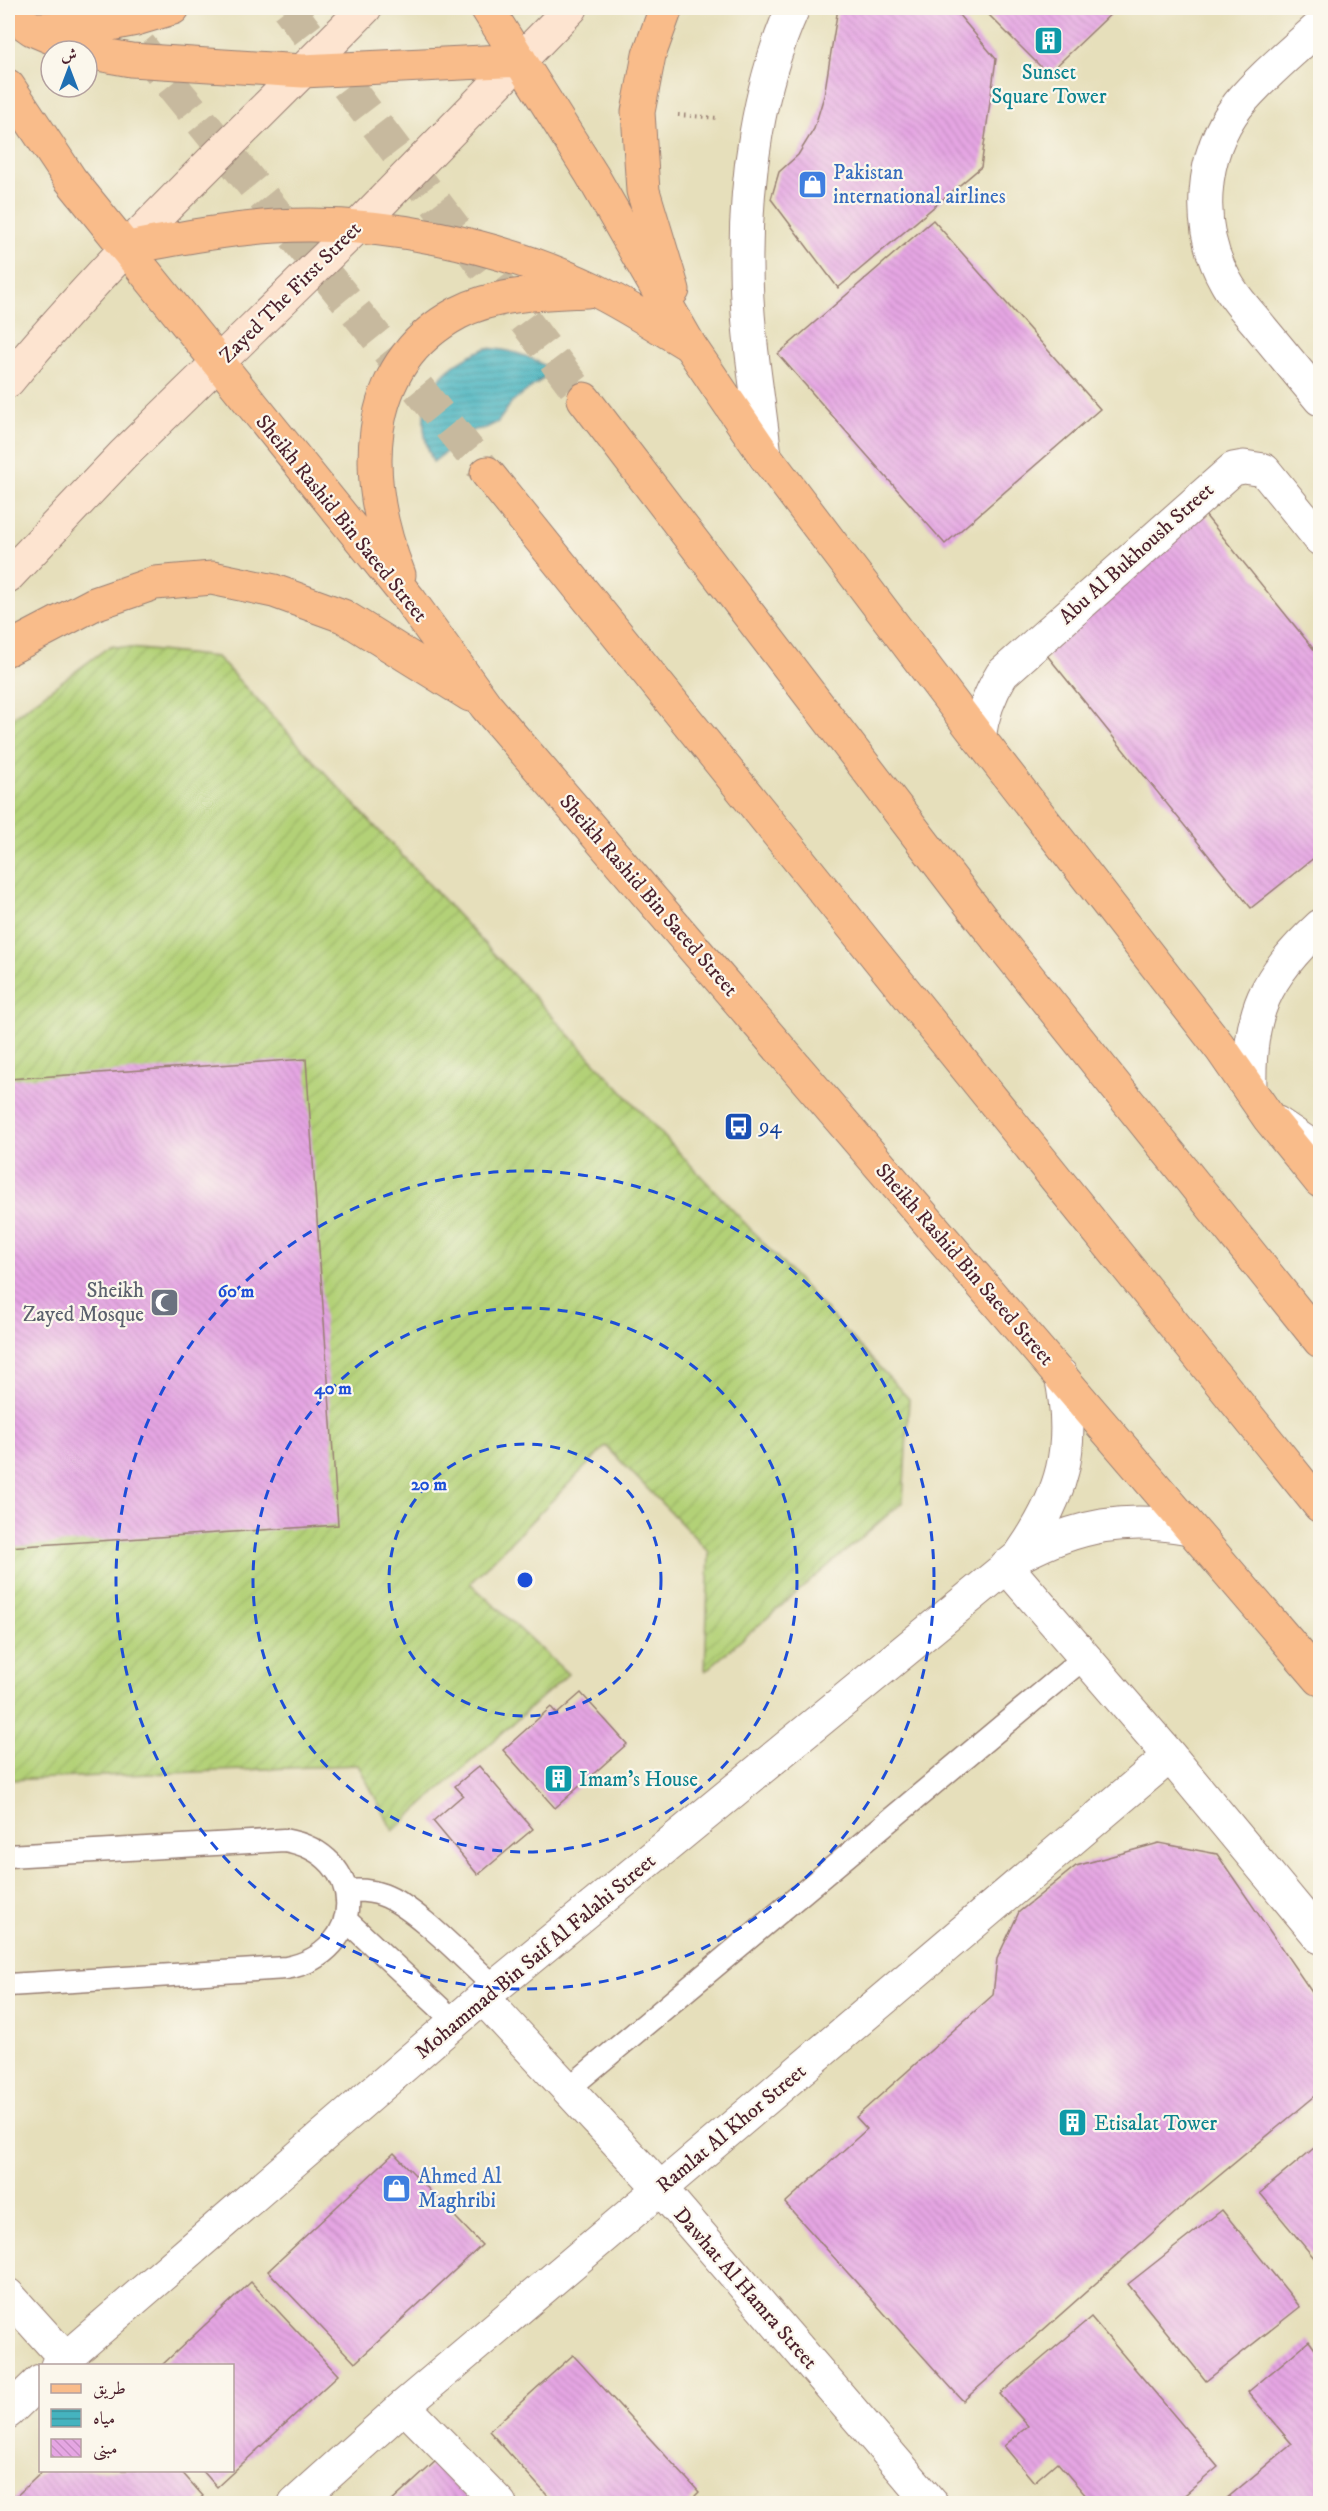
<svg xmlns="http://www.w3.org/2000/svg" width="1328" height="2511" font-family="'IM FELL DW Pica',Amiri,serif">
<defs>
<pattern id="garden-furrows" width="10" height="10" patternUnits="userSpaceOnUse" patternTransform="scale(1.5)"><rect width="10" height="10" fill="#b3d177"/><path d="M-1 1l2-2M0 10L10 0M9 11l2-2" fill="none" stroke="#9bb367"/></pattern>
<pattern id="water-rules" width="6" height="5" patternUnits="userSpaceOnUse" patternTransform="scale(1.5)"><rect width="6" height="5" fill="#45b3bf"/><path d="M0 2.5h6" fill="none" stroke="#3c919b"/></pattern>
<pattern id="building-back-hatch" width="6" height="6" patternUnits="userSpaceOnUse" patternTransform="scale(1.5)"><rect width="6" height="6" fill="#e5a6e3"/><path d="M-1 5l2 2M0 0l6 6M5-1l2 2" fill="none" stroke="#c68ec3"/></pattern>
</defs>
<rect width="100%" height="100%" fill="#fbf7ec"/>
<filter id="ink" filterUnits="userSpaceOnUse"><feTurbulence type="fractalNoise" baseFrequency=".0167" numOctaves="2"/><feDisplacementMap in="SourceGraphic" scale="12" xChannelSelector="R" yChannelSelector="G"/><feConvolveMatrix kernelMatrix="1 2 1 2 8 2 1 2 1" color-interpolation-filters="sRGB"/></filter>
<filter id="wash" filterUnits="userSpaceOnUse"><feTurbulence type="fractalNoise" baseFrequency=".008" numOctaves="4" result="noise"/><feDisplacementMap in="SourceGraphic" scale="24" xChannelSelector="R" yChannelSelector="G"/><feGaussianBlur stdDeviation="1.35" result="paint"/><feColorMatrix in="noise" values="0 0 0 0 0 0 0 0 0 0 0 0 0 0 0 0 0 1.4 0 .05"/><feComposite in="paint" operator="in"/></filter>
<g filter="url(#wash)">
<rect width="100%" height="100%" fill="#e6dfbb"/>
<path fill="url(#garden-furrows)" stroke="#7e7851" stroke-width="1.5" d="M110 646 217 657 909 1399 903 1502 705 1671 709 1552 606 1446 470 1583 568 1674 393 1831 358 1765 8 1780V721Z"/>
<path fill="url(#water-rules)" stroke="#486975" stroke-width="1.5" d="M487 348C515 351 529 355 553 371L512 402 498 422 486 428 474 430 433 462C409 407 434 368 487 348Z"/>
<g id="blocks">
<path fill="url(#building-back-hatch)" d="M838 8H953L996 59 981 167 838 288 771 199 779 172 798 155 814 129 824 96Z
M982 8H1117L1048 74Z
M933 220 1100 409 945 544 778 354Z
M1197 505 1320 657V853L1251 908 1046 654Z
M306 1059 338 1525 8 1547V1079Z
M581 1693 627 1744 555 1808 503 1750 551 1707 557 1714Z
M479 1766 533 1829 478 1875 433 1821 463 1795 455 1786Z
M1159 1843 1217 1854 1320 2004V2092L1184 2205 963 2401 785 2203 867 2129 856 2117 993 1995 997 1959 1019 1912 1076 1866Z
M1320 2143V2265L1260 2193Z
M394 2153 482 2245 355 2363 268 2271Z
M1222 2210 1300 2307 1206 2381 1128 2284Z
M251 2282 338 2375 217 2487 202 2470H232V2366H161Z
M1091 2317 1218 2467 1174 2504H1093L1057 2462 1034 2482 1004 2446 1028 2426 1000 2394Z
M1309 2341 1320 2356V2504H1220L1292 2444 1248 2392Z
M573 2355 699 2492 687 2504H555L489 2431Z
M437 2460 477 2504H389Z
M44 2470H180L203 2496 195 2504H8Z"/>
</g>
</g>
<g filter="url(#ink)">
<use href="#blocks" fill-opacity="0" stroke="#987f73" stroke-width="1.5"/>
<g fill="none" stroke-linecap="round" stroke-linejoin="round">
<path stroke="#c7b99e" stroke-width="33" stroke-dasharray="33 16" stroke-linecap="butt" d="M109 8 487 473
M288 8 584 399"/>
<defs>
<path id="service" d="M8 1856 284 1840C368 1854 368 1953 286 1968L8 1985
M346 1891C359 1890 370 1890 383 1895 416 1907 467 1962 495 1987
M345 1919 455 2022
M568 2089 1085 1657"/>
<path id="minor" d="M1320 26C1293 51 1262 76 1238 105 1200 154 1195 228 1226 282 1235 299 1250 314 1262 329 1282 353 1301 376 1320 399
M765 456C758 393 746 329 746 266 745 180 758 86 793 8
M979 738C982 714 989 695 1002 674L1233 469 1244 467 1264 470 1320 539
M1250 1089C1248 1013 1265 977 1320 926
M1277 1123 1320 1152
M1021 1554C1063 1494 1076 1448 1061 1375
M1006 1566 1170 1756 1320 1937
M483 1998 660 2188 932 2504
M8 2295 65 2358
M57 2366 495 1987 1021 1555C1078 1525 1127 1516 1190 1528
M404 2406 500 2504
M8 2412 40 2381
M295 2504 404 2406 1170 1756"/>
<path id="secondary" d="M8 381C117 248 245 131 365 8
M8 576 123 455 357 227 571 8"/>
<path id="primary" d="M487 8 592 175 690 346 765 456 979 738 1222 1050 1269 1118 1320 1181
M666 8 649 55 638 112 643 191 673 290
M8 12 32 29 51 37
M32 29 90 28 136 19 173 8
M87 52 131 60 303 71 520 60
M8 86 70 179 409 599 486 706 1320 1679
M127 248C176 239 226 229 276 226 383 220 499 244 595 290 627 306 656 325 686 343
M584 399 980 917 1320 1341
M487 473 1320 1506
M399 575C363 483 357 367 458 313 496 293 545 293 587 291
M8 649 94 604 155 583 212 578 274 591 343 616 470 695"/>
</defs>
<use href="#service" stroke="#987f73" stroke-width="25"/>
<use href="#minor" stroke="#987f73" stroke-width="35"/>
<use href="#secondary" stroke="#987f73" stroke-width="35"/>
<use href="#primary" stroke="#987f73" stroke-width="35"/>
<path stroke="#987f73" stroke-width="4" stroke-dasharray="1.5 4.5" stroke-linecap="butt" d="M678 115 719 118"/>
<use href="#service" stroke="#fff" stroke-width="22"/>
<use href="#minor" stroke="#fff" stroke-width="33"/>
<use href="#secondary" stroke="#fde4d0" stroke-width="33"/>
<use href="#primary" stroke="#f9bc8a" stroke-width="33"/>
</g>
</g>
<g fill="none" stroke="#1d4ed8" stroke-width="3" stroke-dasharray="10 8">
<circle cx="525" cy="1580" r="136"/>
<circle cx="525" cy="1580" r="272"/>
<circle cx="525" cy="1580" r="409"/>
</g>
<defs>
<symbol id="building-square" viewBox="-11 -11 22 22"><rect x="-9" y="-9" width="18" height="18" rx="4" fill="#0f9aa8" stroke="#fbf7ec"/><path d="M-4-6H4V6H1V3H-1V6H-4ZM-2.5-4.3h1.7v1.8h-1.7ZM.8-4.3h1.7v1.8H.8ZM-2.5-1h1.7V.8h-1.7ZM.8-1h1.7V.8H.8Z" fill="#fff"/></symbol>
<symbol id="shop-square" viewBox="-11 -11 22 22"><rect x="-9" y="-9" width="18" height="18" rx="4" fill="#3f7fe0" stroke="#fbf7ec"/><path d="M-5-2.5h2.3a2.7 3.5 0 0 1 5.4 0H5L5.5 6h-11ZM-1.5-2.5h3a1.5 2.3 0 0 0-3 0Z" fill="#fff"/></symbol>
<symbol id="bus-square" viewBox="-11 -11 22 22"><rect x="-9" y="-9" width="18" height="18" rx="4" fill="#1a4fb4" stroke="#fbf7ec"/><path d="M-5-6H5V4H4V6H2V4H-2V6H-4V4H-5ZM-3.5-4V0h7V-4ZM-3.5 1.2v1.5H-2V1.2ZM2 1.2v1.5H3.5V1.2Z" fill="#fff"/></symbol>
<symbol id="mosque-square" viewBox="-11 -11 22 22"><rect x="-9" y="-9" width="18" height="18" rx="4" fill="#6b7280" stroke="#fbf7ec"/><path d="M3.5-4.9A6 6 0 1 0 3.5 4.9A5 5 0 1 1 3.5-4.9Z" fill="#fff"/></symbol>
</defs>
<g fill-rule="evenodd">
<use href="#building-square" x="1032" y="24" width="33" height="33"/>
<use href="#shop-square" x="796" y="168" width="33" height="33"/>
<use href="#bus-square" x="722" y="1110" width="33" height="33"/>
<use href="#mosque-square" x="148" y="1286" width="33" height="33"/>
<use href="#building-square" x="542" y="1762" width="33" height="33"/>
<use href="#building-square" x="1056" y="2106" width="33" height="33"/>
<use href="#shop-square" x="380" y="2172" width="33" height="33"/>
</g>
<g text-anchor="middle" stroke-width="4.5" stroke-linejoin="round" paint-order="stroke">
<g font-size="21" fill="#0d838f" stroke="#fbf7ec" text-anchor="start">
<text x="1049" y="79" text-anchor="middle">Sunset<tspan x="1049" dy="24">Square Tower</tspan></text>
<text x="579" y="1786">Imam's House</text>
<text x="1094" y="2130">Etisalat Tower</text>
</g>
<g font-size="21" fill="#366cbe" stroke="#fbf7ec" text-anchor="start">
<text x="833" y="179">Pakistan<tspan x="833" dy="24">international airlines</tspan></text>
<text x="418" y="2183">Ahmed Al<tspan x="418" dy="24">Maghribi</tspan></text>
</g>
<g font-size="21" fill="#4a1f2b" stroke="#fbf7ec">
<text transform="translate(290 292) rotate(-45)" y="7">Zayed The First Street</text>
<text transform="translate(342 518) rotate(51)" y="7">Sheikh Rashid Bin Saeed Street</text>
<text transform="translate(1136 553) rotate(-42)" y="7">Abu Al Bukhoush Street</text>
<text transform="translate(649 895) rotate(49)" y="7">Sheikh Rashid Bin Saeed Street</text>
<text transform="translate(965 1264) rotate(49)" y="7">Sheikh Rashid Bin Saeed Street</text>
<text transform="translate(535 1956) rotate(-40)" y="7">Mohammad Bin Saif Al Falahi Street</text>
<text transform="translate(731 2128) rotate(-40)" y="7">Ramlat Al Khor Street</text>
<text transform="translate(746 2288) rotate(49)" y="7">Dawhat Al Hamra Street</text>
</g>
<g font-size="21" fill="#164399" stroke="#fbf7ec" text-anchor="start">
<text x="759" y="1133">94</text>
</g>
<g font-size="21" fill="#5b616d" stroke="#fbf7ec" text-anchor="end">
<text x="144" y="1297">Sheikh<tspan x="144" dy="24">Zayed Mosque</tspan></text>
</g>
</g>
<circle cx="525" cy="1580" r="9" fill="#1d4ed8" stroke="#fbf7ec" stroke-width="3"/>
<g font-size="18" text-anchor="middle" font-weight="bold" fill="#1d4ed8" stroke="#fbf7ec" stroke-width="4.5" stroke-linejoin="round" paint-order="stroke">
<text x="236" y="1297">60 m</text>
<text x="333" y="1394">40 m</text>
<text x="429" y="1490">20 m</text>
</g>
<rect width="1328" height="2511" fill="none" stroke="#fbf7ec" stroke-width="30"/>
<rect x="39" y="2364" width="195" height="108" fill="#fbf7ec" stroke="#b4a19f" stroke-width="1.5"/>
<rect x="51" y="2384" width="30" height="9" fill="#f9bc8a" stroke="#b4a19f" stroke-width="1.5"/>
<text x="93" y="2394" font-size="18" fill="#4a1f2b">طريق</text>
<rect x="51" y="2409" width="30" height="18" fill="url(#water-rules)" stroke="#b4a19f" stroke-width="1.5"/>
<text x="93" y="2424" font-size="18" fill="#4a1f2b">مياه</text>
<rect x="51" y="2439" width="30" height="18" fill="url(#building-back-hatch)" stroke="#b4a19f" stroke-width="1.5"/>
<text x="93" y="2454" font-size="18" fill="#4a1f2b">مبنى</text>
<g transform="translate(69 69)"><circle r="28" fill="#fbf7ec" stroke="#b4a19f" stroke-width="1.5"/>
<path d="M0-4.5L10 22L0 15L-10 22Z" fill="#1f6fb2"/>
<text y="-9" font-size="16" font-weight="bold" text-anchor="middle" fill="#4a1f2b">ش</text>
</g>
</svg>
